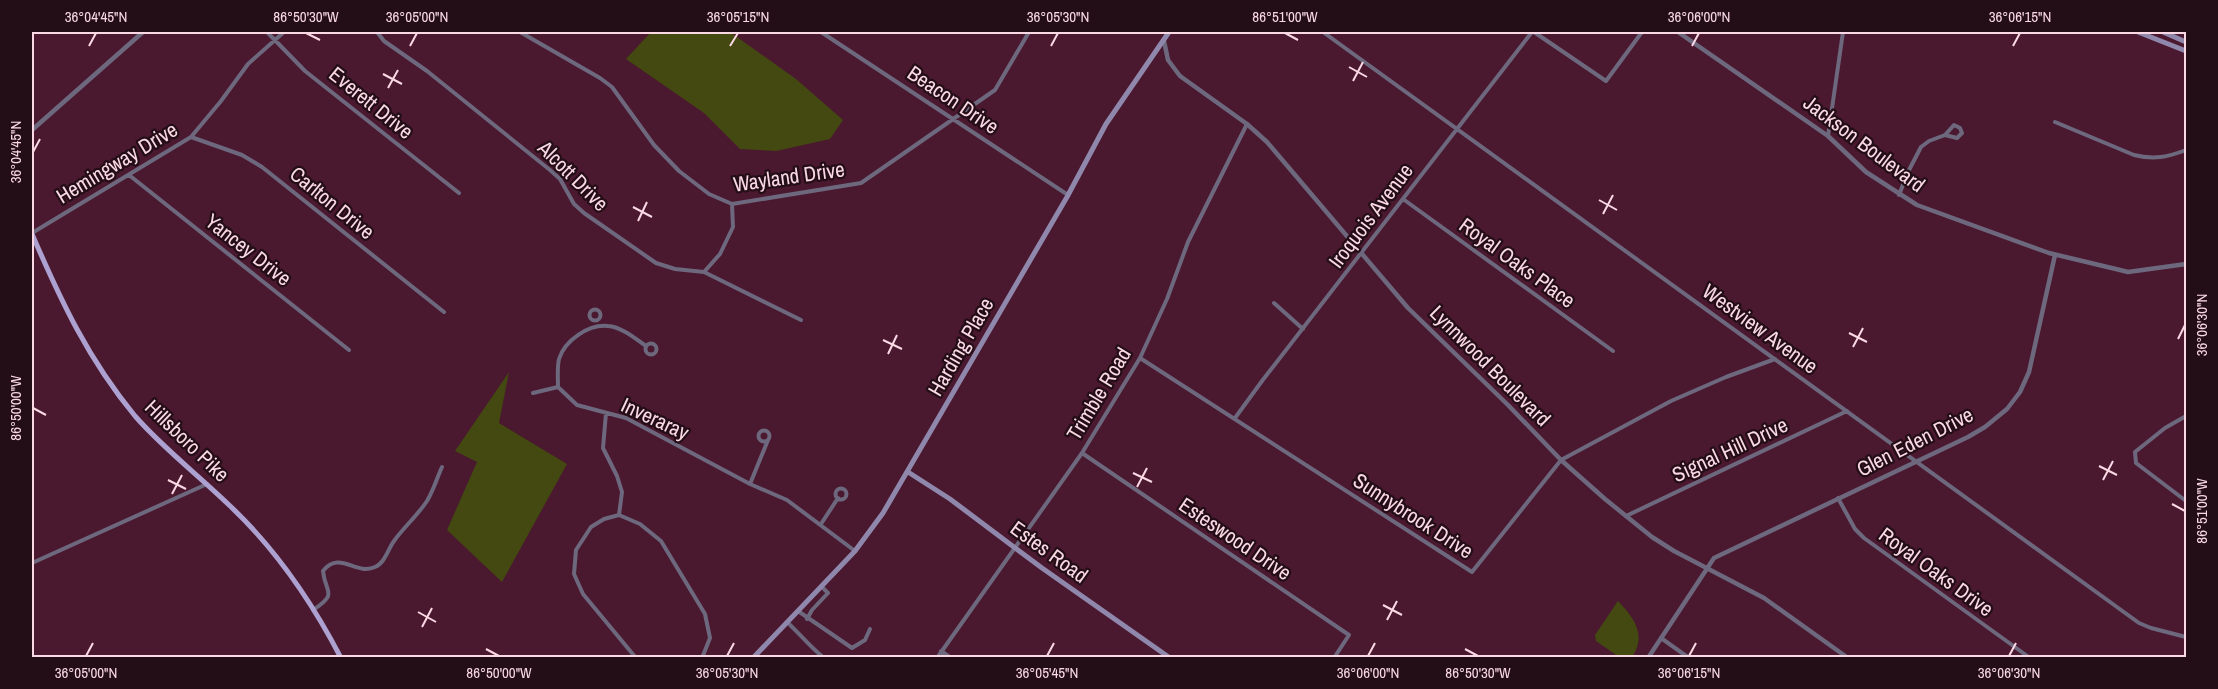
<svg xmlns="http://www.w3.org/2000/svg" width="2218" height="689" font-family="'Archivo Narrow',sans-serif">
<rect width="100%" height="100%" fill="#4a192f"/>
<path fill="#434910" d="M651 32H730L796 79 843 120 830 139 776 151 740 149 704 113 626 59Z
M509 372 499 423 567 464 502 582 447 530 477 462 455 451Z
M1618 601C1634 618 1647 635 1632 657H1619L1596 641 1595 635Z"/>
<g fill="none" stroke-linecap="round" stroke-linejoin="round">
<path stroke="#6d687e" stroke-width="4" d="M267 32 305 71 459 193
M377 32 384 41 427 71 550 170 560 179 574 204 584 213 656 263 675 269 704 272 801 320
M520 32 600 78 612 87 654 145 679 171 709 194 732 204 861 183 995 90 1029 32
M821 32 1068 195
M1323 32 2139 623 2151 628 2186 637
M1534 32 1606 81 1642 32
M2055 122 2134 155C2154 160 2168 157 2186 150
M1828 136 1843 32
M191 137 242 155 262 167 444 312
M129 175 349 350
M1899 195 1908 172 1921 147 1929 141 1945 135 1954 125 1960 128 1962 133 1957 138 1945 135
M1403 199 1613 351
M32 233 191 137 221 101 248 64 284 32
M704 272 720 254 733 227 732 204
M1274 303 1303 329
M589.5 315a5.5 5.5 0 1 1 11 0a5.5 5.5 0 1 1-11 0Z
M645.5 349a5.5 5.5 0 1 1 11 0a5.5 5.5 0 1 1-11 0Z
M646 346C636 339 622 327 608 326 589 324 565 340 559 359 557 367 558 379 558 387L577 405 626 418 750 484 787 500 855 551
M1140 358 1472 572 1561 460 1671 401 1726 377 1775 359
M533 393 558 387
M606 413 603 448 617 476 622 492 619 515
M2186 416 2165 428 2135 452 2136 463 2186 501
M1235 418 1262 381 1532 32
M758.5 436a5.5 5.5 0 1 1 11 0a5.5 5.5 0 1 1-11 0Z
M1082 453 1349 635 1334 658
M750 484 768 440
M835.5 494a5.5 5.5 0 1 1 11 0a5.5 5.5 0 1 1-11 0Z
M1838 498 1855 529 1864 538 2030 658
M1626 516 1847 411
M821 524 838 498
M32 563 207 484
M313 610C339 593 325 593 323 571 340 550 356 576 375 567 385 563 388 549 394 541 404 527 417 516 427 501 433 491 437 478 442 467
M798 611 852 648 865 640 870 629
M807 619 812 610 828 593 822 587
M787 622C800 634 810 647 824 658
M1661 638 1689 658
M941 651 951 658
M636 658 583 594 574 574 576 550 591 527 604 519 619 515 640 524 661 541 705 614 710 638 702 658
M937 658 1082 453 1140 358 1167 299 1188 242 1247 124"/>
<path stroke="#6d687e" stroke-width="4.5" d="M1678 32 1828 136 1866 172 1917 205 2049 253 2120 270 2128 272 2186 264
M1164 41 1168 60 1180 76 1247 124 1267 142 1408 308 1508 405 1561 460 1605 499 1652 537 1674 551 1764 598 1848 658
M32 130 143 32
M1648 658 1714 558 1968 437 1985 427 2007 409 2020 392 2029 372 2055 255"/>
<path stroke="#9088ac" stroke-width="5" d="M2138 32 2186 51
M2163 32 2186 42
M908 472 950 499 1042 568 1170 658
M753 658 855 551 883 513 1067 197 1106 124 1169 32"/>
<path stroke="#aca1d0" stroke-width="5" d="M32 234C61 301 88 359 135 416 163 448 197 474 228 504 274 547 312 602 341 658"/>
</g>
<path fill="none" stroke="#fad9e4" stroke-width="2" d="M306 33 320 40M1285 33 1298 40M89 46 96 33M410 46 417 33M730 46 738 33M1051 46 1058 33M1692 46 1699 33M2013 46 2020 33M1349 67 1367 77M383 74 402 84M1353 81 1363 62M388 88 398 70M33 152 40 139M1599 200 1617 210M633 207 652 217M1603 214 1613 195M638 221 647 202M1849 333 1867 342M2178 339 2185 325M883 340 902 349M1853 347 1863 328M888 354 897 335M33 408 46 415M2099 466 2117 475M1133 473 1152 482M168 480 186 489M2103 480 2113 461M1137 487 1147 468M172 494 182 475M2172 504 2185 511M1383 605 1402 615M418 612 436 622M1387 620 1397 601M422 627 432 608M486 649 499 656M1465 649 1478 656M86 656 93 643M727 656 734 643M1047 656 1054 643M1368 656 1375 643M1689 656 1696 643M2009 656 2016 643"/>
<g text-anchor="middle" stroke-width="4.5" stroke-linejoin="round" paint-order="stroke">
<g font-size="21" fill="#fad9e4" stroke="#230d16">
<text transform="translate(953 100) rotate(34)" y="7">Beacon Drive</text>
<text transform="translate(371 103) rotate(39)" y="7">Everett Drive</text>
<text transform="translate(1864 144) rotate(37)" y="7">Jackson Boulevard</text>
<text transform="translate(117 163) rotate(-31)" y="7">Hemingway Drive</text>
<text transform="translate(573 176) rotate(45)" y="7">Alcott Drive</text>
<text transform="translate(789 177) rotate(-8)" y="7">Wayland Drive</text>
<text transform="translate(332 203) rotate(39)" y="7">Carlton Drive</text>
<text transform="translate(1371 216) rotate(-53)" y="7">Iroquois Avenue</text>
<text transform="translate(248 250) rotate(38)" y="7">Yancey Drive</text>
<text transform="translate(1517 263) rotate(36)" y="7">Royal Oaks Place</text>
<text transform="translate(1760 329) rotate(36)" y="7">Westview Avenue</text>
<text transform="translate(961 347) rotate(-60)" y="7">Harding Place</text>
<text transform="translate(1490 366) rotate(45)" y="7">Lynnwood Boulevard</text>
<text transform="translate(1099 394) rotate(-59)" y="7">Trimble Road</text>
<text transform="translate(655 419) rotate(25)" y="7">Inveraray</text>
<text transform="translate(187 441) rotate(44)" y="7">Hillsboro Pike</text>
<text transform="translate(1915 442) rotate(-27)" y="7">Glen Eden Drive</text>
<text transform="translate(1730 450) rotate(-25)" y="7">Signal Hill Drive</text>
<text transform="translate(1413 516) rotate(33)" y="7">Sunnybrook Drive</text>
<text transform="translate(1235 539) rotate(34)" y="7">Esteswood Drive</text>
<text transform="translate(1049 552) rotate(36)" y="7">Estes Road</text>
<text transform="translate(1936 572) rotate(36)" y="7">Royal Oaks Drive</text>
</g>
</g>
<rect width="2218" height="689" fill="none" stroke="#230d16" stroke-width="66"/>
<rect x="33" y="33" width="2152" height="623" fill="none" stroke="#fad9e4" stroke-width="2"/>
<g font-size="15" text-anchor="middle" fill="#fad9e4">
<text x="96" y="22">36°04'45"N</text>
<text x="306" y="22">86°50'30"W</text>
<text x="417" y="22">36°05'00"N</text>
<text x="738" y="22">36°05'15"N</text>
<text x="1058" y="22">36°05'30"N</text>
<text x="1285" y="22">86°51'00"W</text>
<text x="1699" y="22">36°06'00"N</text>
<text x="2020" y="22">36°06'15"N</text>
<text transform="translate(16 152) rotate(-90)" y="5">36°04'45"N</text>
<text transform="translate(2202 325) rotate(-90)" y="5">36°06'30"N</text>
<text transform="translate(16 408) rotate(-90)" y="5">86°50'00"W</text>
<text transform="translate(2202 511) rotate(-90)" y="5">86°51'00"W</text>
<text x="86" y="678">36°05'00"N</text>
<text x="499" y="678">86°50'00"W</text>
<text x="727" y="678">36°05'30"N</text>
<text x="1047" y="678">36°05'45"N</text>
<text x="1368" y="678">36°06'00"N</text>
<text x="1478" y="678">86°50'30"W</text>
<text x="1689" y="678">36°06'15"N</text>
<text x="2009" y="678">36°06'30"N</text>
</g>
</svg>
